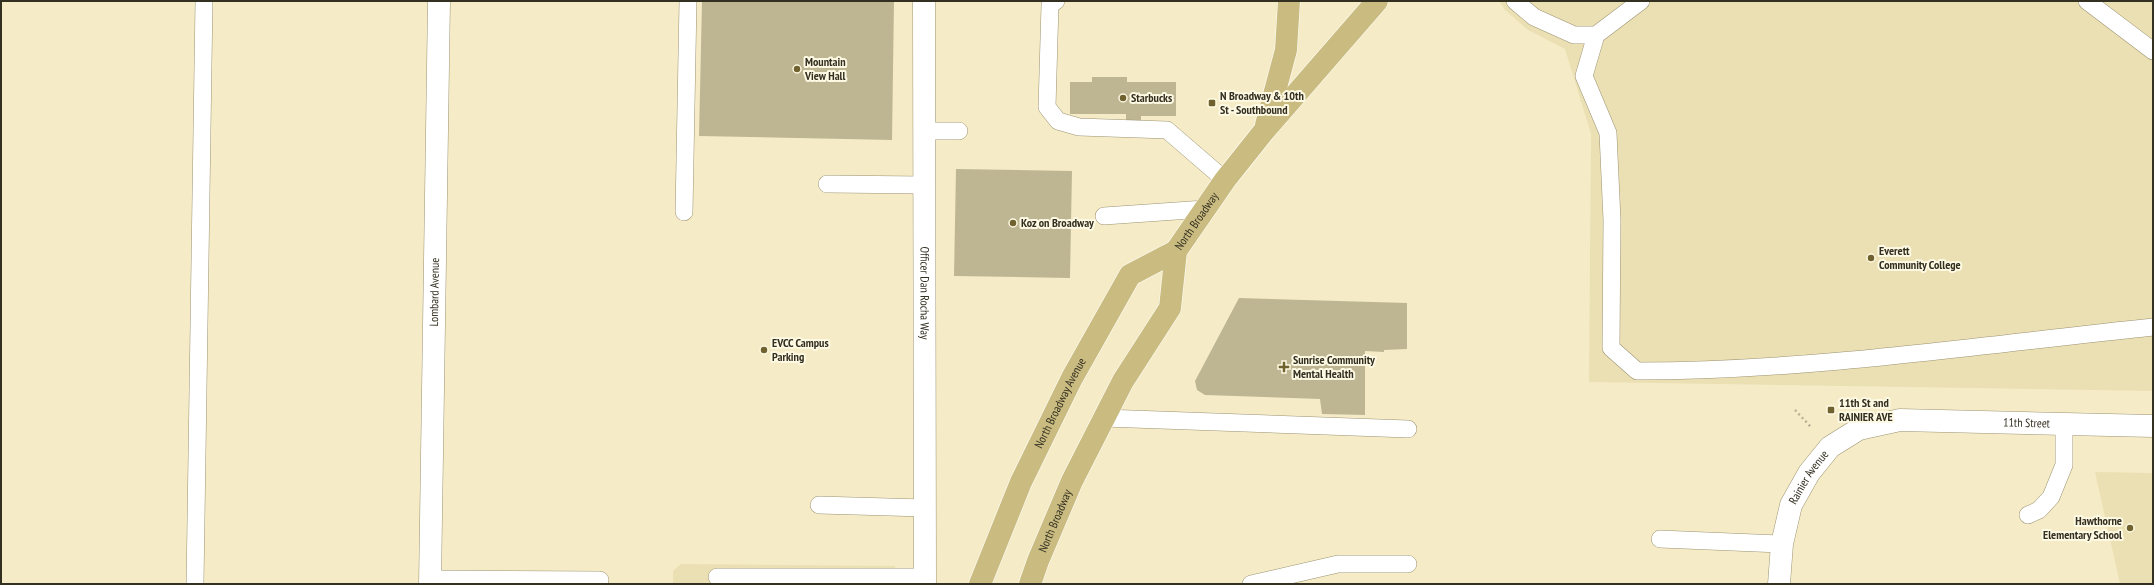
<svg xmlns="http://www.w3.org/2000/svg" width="2154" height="585" font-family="'PT Sans Narrow',sans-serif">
<rect width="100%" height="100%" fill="#f5ecc7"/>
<path fill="#ebdfb4" d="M1499 1H2153V391L1589 382 1591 134 1565 49 1528 30 1505 10Z
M2095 472 2153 473V584H2120Z
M681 564 895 566V584H673V571Z"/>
<path fill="#beb592" d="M702 1H894L892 140 699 136Z
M1092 77H1127V82H1176V116H1141V123H1126V114H1070V82H1092Z
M956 169 1072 171 1070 278 954 276Z
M1239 298 1407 303V349L1384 350V352L1365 351V415L1322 414 1320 399 1205 395 1197 390 1195 381Z"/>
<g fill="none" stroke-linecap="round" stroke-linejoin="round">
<defs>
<path id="lane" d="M1056 1 1050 5 1047 107 1058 121 1079 127 1167 130 1225 180
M1515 1 1534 17 1574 35H1596L1641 1
M2087 1 2153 51
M1596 35 1584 76 1608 133 1612 220 1611 348 1637 371C1810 371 1981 345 2153 327
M924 131H959
M827 184 924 185
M684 212 688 1
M1104 216 1205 209
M1104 418 1408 429
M819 505 924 508
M2028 515 2039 510 2051 497 2064 465V424
M1660 539 1782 544
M717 577H925
M430 579 600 580
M195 584 204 1
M1251 584 1338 564H1408"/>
<g id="street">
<path id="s1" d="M430 584 439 1"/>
<path id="s2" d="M1779 584 1782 544 1791 505 1809 473 1830 447 1859 429 1900 420 2153 426"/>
</g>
<g id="secondary">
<path id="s3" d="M924 1 925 584"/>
</g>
<g id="primary">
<path d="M1266 125 1286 50 1289 1"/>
<path id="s4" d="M980 584 1021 482 1072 378 1130 275 1176 251"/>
<path id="s5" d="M1030 584 1038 561 1072 481 1123 381 1170 308 1176 251 1225 180 1264 131 1377 1"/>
</g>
</defs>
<use href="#lane" stroke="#9c9372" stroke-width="18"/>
<use href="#street" stroke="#9c9372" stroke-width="23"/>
<use href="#secondary" stroke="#9c9372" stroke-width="23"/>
<use href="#primary" stroke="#fff" stroke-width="23"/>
<path stroke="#b8b093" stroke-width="2.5" stroke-dasharray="2 3" stroke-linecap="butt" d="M1795 410 1811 427"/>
<use href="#lane" stroke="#fff" stroke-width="17"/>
<use href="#street" stroke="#fff" stroke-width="22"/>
<use href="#secondary" stroke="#fff" stroke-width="22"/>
<use href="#primary" stroke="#cabc81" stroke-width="22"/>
</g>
<g fill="#6f622f" stroke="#fef9e3" stroke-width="1.5">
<circle cx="797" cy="69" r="4"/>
<circle cx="1123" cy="98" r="4"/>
<rect x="1208" y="99" width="8" height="8" rx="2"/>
<circle cx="1013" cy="223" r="4"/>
<circle cx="1871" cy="258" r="4"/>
<circle cx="764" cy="350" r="4"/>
<path d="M1282 361h4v4h4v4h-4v4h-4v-4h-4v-4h4z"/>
<rect x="1827" y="406" width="8" height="8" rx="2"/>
<circle cx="2130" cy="528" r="4"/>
</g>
<g text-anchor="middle" stroke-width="4" stroke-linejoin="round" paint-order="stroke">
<g font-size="12" font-weight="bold" fill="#332f21" stroke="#fef9e3" text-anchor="start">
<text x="805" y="66">Mountain<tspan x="805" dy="14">View Hall</tspan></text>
<text x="1220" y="100">N Broadway &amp; 10th<tspan x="1220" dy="14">St - Southbound</tspan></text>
<text x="1131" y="102">Starbucks</text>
<text x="1021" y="227">Koz on Broadway</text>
<text x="1879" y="255">Everett<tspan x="1879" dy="14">Community College</tspan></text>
<text x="772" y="347">EVCC Campus<tspan x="772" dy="14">Parking</tspan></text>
<text x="1293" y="364">Sunrise Community<tspan x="1293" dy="14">Mental Health</tspan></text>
<text x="1839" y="407">11th St and<tspan x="1839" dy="14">RAINIER AVE</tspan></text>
<text x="2122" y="525" text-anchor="end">Hawthorne<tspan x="2122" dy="14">Elementary School</tspan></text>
</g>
<g font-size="12" fill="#332f21" stroke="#fef9e3">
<text dy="4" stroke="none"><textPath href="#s5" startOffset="404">North Broadway</textPath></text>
<text dy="4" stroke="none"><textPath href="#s1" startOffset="292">Lombard Avenue</textPath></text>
<text dy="4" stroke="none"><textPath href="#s3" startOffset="292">Officer Dan Rocha Way</textPath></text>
<text dy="4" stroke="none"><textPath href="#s4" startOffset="198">North Broadway Avenue</textPath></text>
<text dy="4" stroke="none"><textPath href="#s2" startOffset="353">11th Street</textPath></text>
<text dy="4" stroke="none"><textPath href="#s2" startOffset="113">Rainier Avenue</textPath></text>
<text dy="4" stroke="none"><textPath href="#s5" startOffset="68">North Broadway</textPath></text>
</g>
</g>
<rect width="2154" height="585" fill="none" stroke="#332f21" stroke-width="4"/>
</svg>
